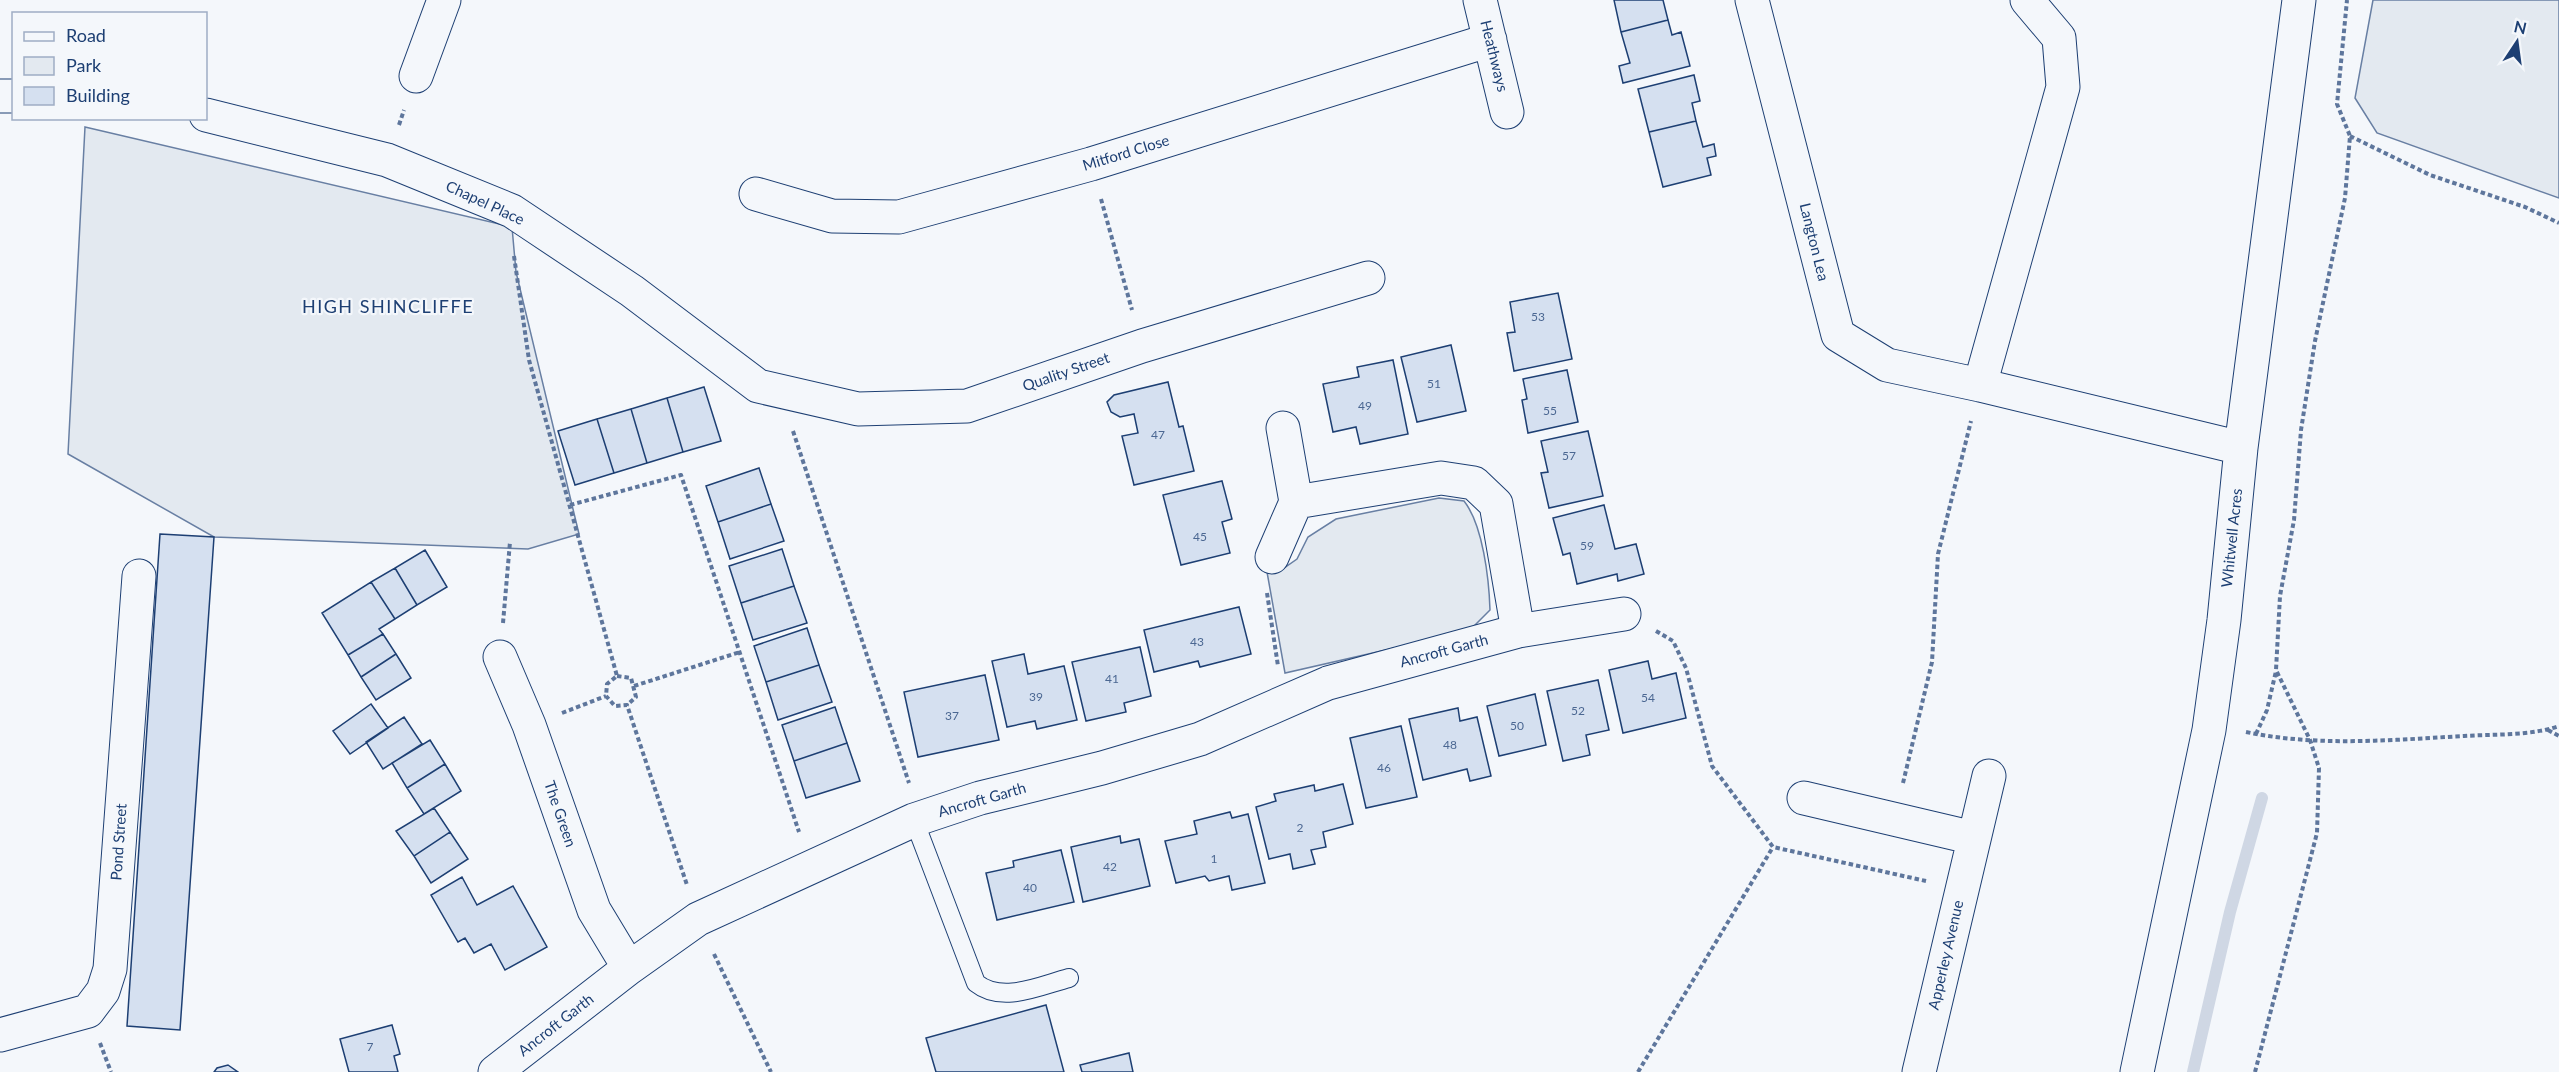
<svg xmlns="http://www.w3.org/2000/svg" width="2559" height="1072" font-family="Lato,sans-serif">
<rect width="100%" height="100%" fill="#f4f7fb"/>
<path fill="#e3e9f0" stroke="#687fa3" stroke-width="1.5" d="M2373 0H2559V198L2377 133 2355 98Z
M85 127 512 227 516 272 579 534 528 549 214 537 68 454Z
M1439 498 1464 501C1483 525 1489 579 1490 610L1469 631 1285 673 1267 572 1284 568 1297 559 1308 537 1336 519Z"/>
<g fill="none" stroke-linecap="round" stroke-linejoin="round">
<path stroke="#cfd7e4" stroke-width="12" d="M2193 1072 2230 912 2262 798"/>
</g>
<path fill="#d5e0f0" stroke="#1d3f73" stroke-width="1.5" d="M1614 0H1663L1668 20 1621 32Z
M1668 20 1672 35 1681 32 1690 66 1623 83 1619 66 1630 63 1621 32Z
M1694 75 1700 101 1692 103 1696 121 1649 132 1638 89Z
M1696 121 1703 147 1714 144 1716 156 1707 158 1711 175 1663 187 1649 132Z
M1558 293 1572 359 1514 371 1507 333 1515 332 1510 302Z
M1451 345 1466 411 1417 422 1401 357Z
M1393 360 1408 434 1360 444 1356 427 1333 432 1323 384 1359 377 1357 367Z
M1567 370 1578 422 1528 433 1522 400 1527 399 1523 379Z
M1168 382 1179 427 1183 426 1194 471 1134 485 1122 436 1138 433 1134 414 1120 417 1111 412 1107 402 1114 395Z
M704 387 721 441 683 452 667 398Z
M667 398 683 452 647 463 631 409Z
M631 409 647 463 614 473 597 419Z
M597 419 614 473 575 485 558 431Z
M1588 431 1603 496 1549 508 1541 473 1548 472 1541 441Z
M759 468 771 504 718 522 706 486Z
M1222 481 1232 519 1222 522 1230 553 1181 565 1163 495Z
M771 504 784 541 730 559 718 522Z
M1604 505 1615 549 1636 544 1644 574 1618 581 1617 574 1577 584 1570 553 1563 555 1553 518Z
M160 534 214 537 180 1030 127 1026Z
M782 549 794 586 741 603 729 566Z
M425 550 447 587 417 605 395 568Z
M395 568 417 605 395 619 371 582Z
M371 582 395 619 379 629 383 634 348 655 322 613Z
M794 586 807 623 753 640 741 603Z
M1239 607 1251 654 1200 667 1198 661 1154 672 1144 630Z
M807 628 819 665 766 682 754 646Z
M383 634 396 654 361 677 348 655Z
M1140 647 1151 696 1124 703 1126 712 1086 721 1072 662Z
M396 654 411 678 376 700 361 677Z
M1024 654 1028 674 1064 666 1077 720 1037 729 1035 721 1007 727 992 661Z
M1648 661 1652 679 1676 673 1686 718 1623 733 1609 670Z
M819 665 832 702 778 720 766 682Z
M985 675 999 740 918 757 904 692Z
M1598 680 1609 730 1586 735 1590 755 1563 761 1547 691Z
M1535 694 1546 745 1499 756 1487 706Z
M371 704 388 728 350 754 333 731Z
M835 707 847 743 794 761 782 725Z
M1458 708 1460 721 1477 717 1491 776 1470 781 1467 769 1423 780 1409 719Z
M404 717 422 744 383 769 366 742Z
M1401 726 1417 797 1366 808 1350 738Z
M430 740 445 764 407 788 392 763Z
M847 743 860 781 806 798 794 761Z
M445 764 461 791 424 814 407 788Z
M1343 784 1353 824 1323 832 1326 847 1311 850 1315 864 1293 869 1290 854 1269 859 1256 807 1276 801 1274 794 1314 785 1315 791Z
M434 808 450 832 414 856 396 831Z
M1230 812 1232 818 1248 814 1265 883 1232 890 1229 876 1209 881 1205 876 1176 883 1165 841 1197 834 1194 821Z
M450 832 468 859 431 883 414 856Z
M1120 836 1121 843 1139 839 1150 886 1083 902 1071 847Z
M1061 850 1074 902 997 920 986 873 1014 867 1013 861Z
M462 877 477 905 513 886 547 947 505 970 491 944 474 953 465 938 458 942 431 895Z
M1046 1005 1064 1072H936L926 1038Z
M392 1025 400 1054 394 1056 398 1072H349L340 1039Z
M1129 1053 1133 1072H1082L1080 1065Z
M228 1065 238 1072H214L217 1068Z"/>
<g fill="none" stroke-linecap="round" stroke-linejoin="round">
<defs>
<path id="service" d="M914 820 976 983C1002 1004 1039 986 1069 978"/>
<path id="minor" d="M1480 0 1507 112
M1752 0 1838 335 1887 365 1980 385 2241 448
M416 76 444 0
M0 96H14
M206 115 387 160 512 211 632 291 758 386 858 409 967 406 1142 346 1368 278
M756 194 832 216 899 217 1091 164 1490 40
M1980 385 2063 87 2059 38 2027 0
M1296 502 1441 478 1474 483 1496 504 1518 631
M1272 557 1296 502 1283 428
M500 657 529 725 594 910 629 968
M1804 798 1974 838
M0 1035 88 1011 103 991 110 969 139 576
M495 1072 629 968 698 919 914 820 980 798 1102 768 1200 739 1328 683 1518 631 1624 614
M1919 1072 1989 776
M2137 1072 2209 730 2224 620 2241 448 2299 0"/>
</defs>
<use href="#service" stroke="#1d3f73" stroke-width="20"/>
<use href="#minor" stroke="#1d3f73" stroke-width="35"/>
<path stroke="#5e769c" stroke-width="4" stroke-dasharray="4.5 3" stroke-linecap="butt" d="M399 125 404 110
M2350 136 2430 175 2525 207 2559 223
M1101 199 1132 310
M514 256 529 360 617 676 607 684 606 696 615 706 627 705 687 885
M793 431 909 783
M570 505 681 475 799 832
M1267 593 1278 666
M503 623 510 542
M1656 631 1673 641 1686 668 1712 766 1773 847 1926 881
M617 676 631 678 636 697 627 705
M634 686 740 652
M562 713 606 696
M2548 730 2559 736
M2246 732C2317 747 2392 740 2464 736 2495 734 2530 736 2559 726
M2256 734 2267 710 2276 671
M1903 783 1932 662 1938 554 1971 421
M714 954 771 1072
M100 1043 111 1072
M1638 1072 1773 847
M2255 1072 2317 833 2319 768 2310 740 2276 670 2280 596 2294 520 2301 430 2315 341 2345 198 2350 136 2337 104 2347 0"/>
<use href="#service" stroke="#f4f7fb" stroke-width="18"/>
<use href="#minor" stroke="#f4f7fb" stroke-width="33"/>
</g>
<g text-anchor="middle" stroke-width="4.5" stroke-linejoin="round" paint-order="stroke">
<g font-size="12" fill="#4b6792">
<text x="1538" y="321">53</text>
<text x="1434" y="388">51</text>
<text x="1365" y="410">49</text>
<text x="1550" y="415">55</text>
<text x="1158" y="439">47</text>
<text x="1569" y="460">57</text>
<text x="1200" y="541">45</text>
<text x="1587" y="550">59</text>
<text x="1197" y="646">43</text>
<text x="1112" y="683">41</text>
<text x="1036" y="701">39</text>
<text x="1648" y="702">54</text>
<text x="1578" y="715">52</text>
<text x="952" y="720">37</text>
<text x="1517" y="730">50</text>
<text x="1450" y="749">48</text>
<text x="1384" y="772">46</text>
<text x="1300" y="832">2</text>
<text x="1214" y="863">1</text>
<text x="1110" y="871">42</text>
<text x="1030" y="892">40</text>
<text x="370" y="1051">7</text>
</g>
<g font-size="15" fill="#1d3f73" stroke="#f4f7fb">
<text transform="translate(1494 56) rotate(76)" y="5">Heathways</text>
<text transform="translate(1126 153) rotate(-17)" y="5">Mitford Close</text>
<text transform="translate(485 203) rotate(25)" y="5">Chapel Place</text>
<text transform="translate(1814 242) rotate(76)" y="5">Langton Lea</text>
<text transform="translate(1066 372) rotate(-19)" y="5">Quality Street</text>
<text transform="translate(2232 538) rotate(-84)" y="5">Whitwell Acres</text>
<text transform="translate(1444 651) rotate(-15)" y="5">Ancroft Garth</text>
<text transform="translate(982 800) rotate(-16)" y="5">Ancroft Garth</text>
<text transform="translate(560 814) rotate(71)" y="5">The Green</text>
<text transform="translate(119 842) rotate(-86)" y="5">Pond Street</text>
<text transform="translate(1946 955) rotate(-77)" y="5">Apperley Avenue</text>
<text transform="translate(556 1025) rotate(-38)" y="5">Ancroft Garth</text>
</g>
<g font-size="18" letter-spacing="1.5" fill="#1d3f73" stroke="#f4f7fb">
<text x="388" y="313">HIGH SHINCLIFFE</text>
</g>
</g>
<rect x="12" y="12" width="195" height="108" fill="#f4f7fb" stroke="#9eadc5" stroke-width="1.5"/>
<rect x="24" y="32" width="30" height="9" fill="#f4f7fb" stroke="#9eadc5" stroke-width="1.5"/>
<text x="66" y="42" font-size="18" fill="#1d3f73">Road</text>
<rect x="24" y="57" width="30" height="18" fill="#e3e9f0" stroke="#9eadc5" stroke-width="1.5"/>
<text x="66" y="72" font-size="18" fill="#1d3f73">Park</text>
<rect x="24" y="87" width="30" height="18" fill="#d5e0f0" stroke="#9eadc5" stroke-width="1.5"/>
<text x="66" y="102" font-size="18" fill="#1d3f73">Building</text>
<g transform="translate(2517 42) rotate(13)" stroke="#f4f7fb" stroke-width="4.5" paint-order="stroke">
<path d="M0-4.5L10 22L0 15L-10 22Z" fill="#1d3f73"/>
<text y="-9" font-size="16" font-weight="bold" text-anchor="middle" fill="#1d3f73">N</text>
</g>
</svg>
